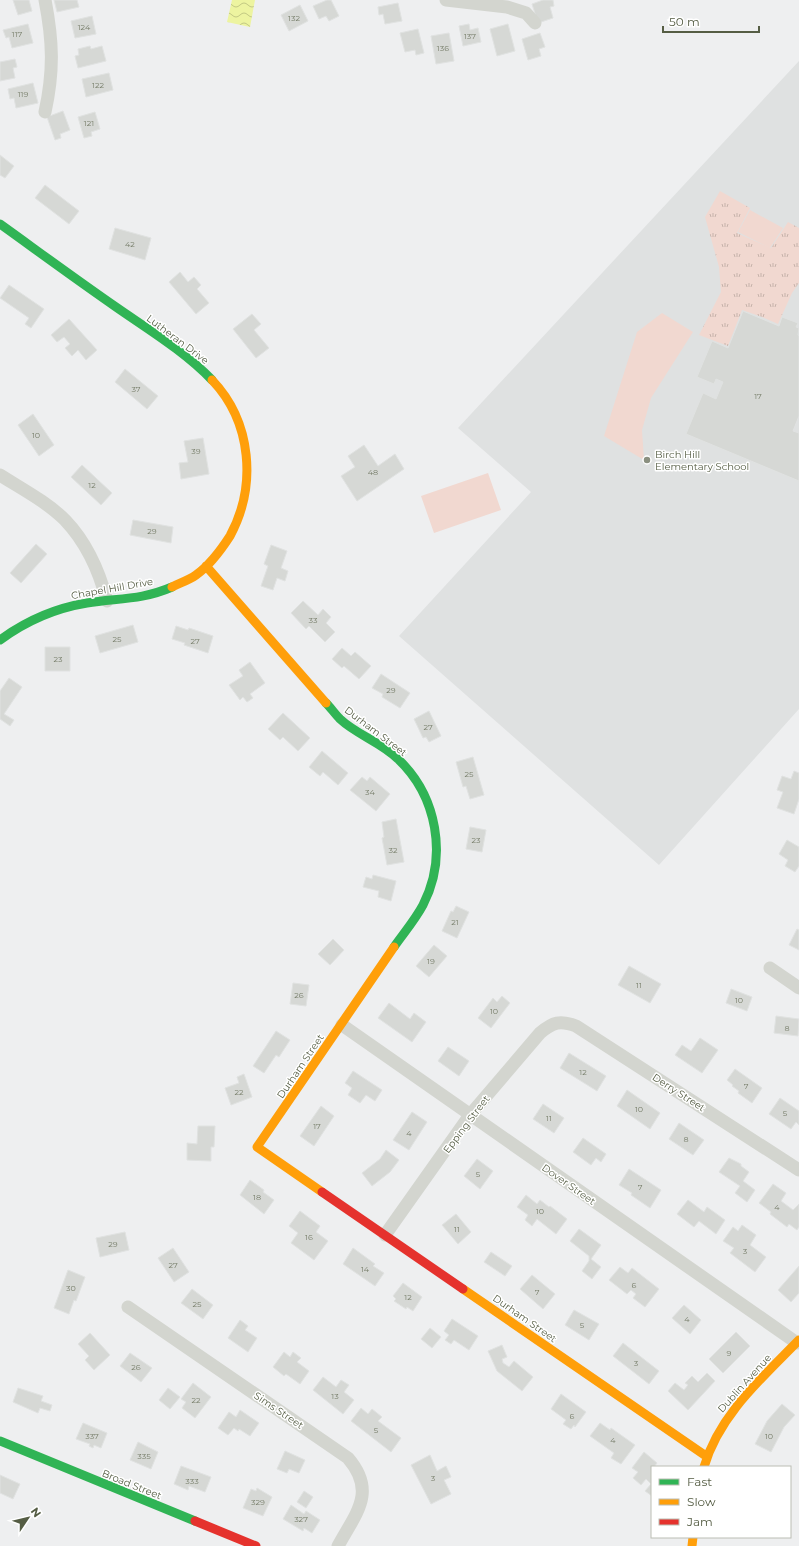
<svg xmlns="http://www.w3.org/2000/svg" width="799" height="1546" font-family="Montserrat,sans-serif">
<defs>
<pattern id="park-tufts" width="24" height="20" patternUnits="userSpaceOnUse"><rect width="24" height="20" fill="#f1d8d0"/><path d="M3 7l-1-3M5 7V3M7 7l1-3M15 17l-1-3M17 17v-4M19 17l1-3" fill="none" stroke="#c6b2aa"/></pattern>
<pattern id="water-waves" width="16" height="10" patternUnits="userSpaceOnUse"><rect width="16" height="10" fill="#edf4a0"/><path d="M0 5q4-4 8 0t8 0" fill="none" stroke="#c3c984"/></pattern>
</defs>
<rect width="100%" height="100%" fill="#eeeff0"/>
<path fill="#dfe1e1" d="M799 61V709L659 865 399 636 531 492 458 428Z"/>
<path fill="url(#park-tufts)" d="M720 191 750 208 737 233 771 248 788 222 799 228V283L792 293 778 324 762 317 742 310 728 346 699 335 721 292 719 267 705 217Z"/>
<path fill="#f1d8d0" d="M750 210 783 228 770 248 738 232Z
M662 313 693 332 651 398 642 430 644 460 604 436 637 332Z
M488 473 501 510 434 533 421 496Z"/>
<path fill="url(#water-waves)" d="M232 0H255L250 27 227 22Z"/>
<path fill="#d6d8d5" stroke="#e0e2e1" d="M13 0H29L32 11 18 15Z
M54 0H77L79 7 57 12Z
M327 0H331L339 16 329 21 326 16 319 19 313 6Z
M543 0H553L554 6 550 7 553 18 538 23 532 4Z
M398 3 402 21 385 24 383 14 379 15 378 7Z
M300 5 308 21 289 31 281 15Z
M92 16 96 34 75 38 71 21Z
M28 24 33 43 12 48 9 37 6 38 3 30Z
M469 24 470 30 478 28 481 42 463 46 459 26Z
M508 24 515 51 497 56 490 29Z
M418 29 424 53 416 55 415 50 405 52 400 33Z
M449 33 454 61 436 64 431 36Z
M540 33 545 47 539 49 541 56 528 60 522 39Z
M90 46 91 49 102 46 106 61 78 68 75 56 79 55 78 49Z
M15 59 17 67 13 68 15 78 0 81V62Z
M109 73 113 90 86 97 82 79Z
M33 83 38 103 16 108 14 98 10 99 8 89Z
M63 111 70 130 60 134 61 138 55 140 47 117Z
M95 112 100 129 91 132 92 136 84 138 78 117Z
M0 155 14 166 5 178 0 175Z
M45 185 79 211 69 224 35 198Z
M115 228 151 238 145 260 109 249Z
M180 272 188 282 194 277 201 285 197 289 209 303 196 314 169 282Z
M9 285 44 309 31 328 25 324 29 318 0 298Z
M743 311 779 326 782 317 798 323 796 327 799 328 798 335 799 336V416L793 431 799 433V481L686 434 703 393 716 399 723 382 716 379 714 384 697 377 712 341 728 348Z
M252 314 261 324 254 330 269 348 256 358 233 329Z
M69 319 97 350 86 360 78 350 72 356 65 348 70 344 64 337 57 342 51 335Z
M125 369 158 396 147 409 115 382Z
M33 414 54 445 39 456 18 425Z
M203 438 209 474 181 479 179 463 188 462 184 441Z
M364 445 378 466 395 454 404 469 357 501 341 476 355 467 348 456Z
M82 465 112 493 101 505 71 477Z
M133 520 173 527 171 543 130 535Z
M36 544 47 554 21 583 10 573Z
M271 545 287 551 281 568 288 571 285 581 277 578 273 590 261 586 268 566 264 564Z
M303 601 318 615 323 609 331 617 326 623 335 632 325 642 309 626 306 629 291 613Z
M133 625 138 642 100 653 95 636Z
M176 626 188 630 189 628 213 636 208 653 184 645 185 643 172 639Z
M45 647H70V671H45Z
M342 648 351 656 355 652 371 666 359 679 344 666 342 668 332 659Z
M250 662 265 683 250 694 253 698 247 702 243 697 240 700 229 685 243 676 239 670Z
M381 674 410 693 400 708 382 697 383 694 372 688Z
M9 678 22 687 4 714 14 720 10 726 0 719V691Z
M429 711 441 736 429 742 426 737 423 738 414 719Z
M283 713 310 738 298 751 283 737 280 740 268 729Z
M322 751 348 773 338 785 323 772 320 776 309 767Z
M473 757 484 795 470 799 466 786 463 787 456 762Z
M794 771 799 773V799L794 814 777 808 783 792 777 790 782 776 791 779Z
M362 777 367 781 370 777 390 794 376 811 350 790Z
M396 819 404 862 387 865 382 838 384 837 382 822Z
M470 827 486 830 482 852 466 849Z
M787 840 799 847V866L795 872 785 866 788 860 779 854Z
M373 875 396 881 391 901 378 897 379 891 363 887 366 877 372 879Z
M456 906 469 912 457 938 442 931 451 911 453 912Z
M797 929 799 930V950L789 945Z
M333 939 344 950 330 965 318 954Z
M434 945 447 956 429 977 416 966Z
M629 966 661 984 650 1003 618 985Z
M293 983 309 985 306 1006 290 1004Z
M731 989 752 997 747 1011 726 1003Z
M502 996 510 1003 491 1028 478 1018 493 998 497 1002Z
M389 1003 410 1019 414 1013 426 1022 412 1042 378 1018Z
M776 1016 799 1019 798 1036 774 1033Z
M276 1031 290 1040 279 1057 276 1055 264 1073 253 1066Z
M700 1038 718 1050 702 1073 675 1055 682 1045 691 1051Z
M448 1047 469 1061 459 1076 438 1061Z
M569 1053 606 1076 597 1091 560 1068Z
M735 1069 762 1088 752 1103 738 1093 739 1091 732 1086 733 1085 727 1080Z
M353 1071 382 1090 375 1101 366 1095 360 1103 348 1095 352 1088 345 1083Z
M244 1074 252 1097 231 1105 225 1088 239 1083 237 1077Z
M627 1090 660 1113 650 1129 617 1106Z
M780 1098 799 1111V1125L796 1122 791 1129 769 1114Z
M543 1104 564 1118 554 1133 533 1119Z
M321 1106 334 1116 314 1146 300 1136Z
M412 1112 427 1122 409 1150 393 1140Z
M679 1123 704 1140 693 1155 669 1139Z
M198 1126H215L214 1147H211V1161L187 1160V1143L197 1144Z
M583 1138 606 1154 601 1162 596 1158 591 1165 573 1152Z
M386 1150 399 1160 390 1172 372 1186 362 1173 380 1159Z
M729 1158 741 1164V1166L749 1172 743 1181 755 1190 747 1202 735 1193 740 1186 719 1172Z
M477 1159 493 1171 480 1189 464 1176Z
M629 1169 661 1190 650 1208 631 1195 632 1193 619 1185Z
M250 1180 264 1190 263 1192 274 1200 264 1214 240 1195Z
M773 1184 786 1193 781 1201 793 1210 799 1204V1227L797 1230 789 1224 787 1227 770 1214 771 1212 759 1203Z
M526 1195 537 1204 540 1200 549 1207 550 1206 567 1219 556 1234 537 1219 532 1226 525 1220 528 1215 517 1207Z
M688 1200 704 1212 707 1207 725 1220 716 1234 699 1221 694 1227 677 1214Z
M300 1211 320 1226 316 1232 328 1241 314 1260 291 1243 298 1233 289 1226Z
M456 1214 471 1232 458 1244 442 1225Z
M742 1225 756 1235 750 1245 766 1257 755 1272 730 1253 734 1248 723 1241 733 1227 738 1231Z
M579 1229 601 1245 591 1259 601 1267 592 1279 582 1271 589 1261V1256L570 1241Z
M125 1232 129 1250 100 1257 96 1238Z
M173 1248 189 1272 174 1282 158 1258Z
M353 1248 375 1264 373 1266 384 1273 375 1286 343 1264Z
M491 1252 512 1266 505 1276 484 1262Z
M799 1266V1293L791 1302 778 1290Z
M620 1267 628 1273 632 1268 659 1289 645 1307 633 1298 636 1294 631 1290 627 1294 609 1280Z
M68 1270 85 1277 76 1301 74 1300 69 1314 54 1308Z
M532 1275 555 1294 543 1309 520 1289Z
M403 1283 422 1297 413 1311 407 1307 406 1309 394 1301 396 1299 393 1296Z
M192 1289 213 1305 203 1319 181 1303Z
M684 1305 701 1320 690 1334 672 1318Z
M574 1310 599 1324 589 1340 565 1325Z
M452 1319 478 1336 469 1350 454 1340 451 1344 445 1340 449 1335 444 1331Z
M240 1320 248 1326 245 1330 257 1338 248 1352 228 1338Z
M430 1328 441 1337 432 1348 421 1339Z
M736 1332 750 1346 723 1373 709 1359Z
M90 1333 110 1355 94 1370 85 1360 89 1356 78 1344Z
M623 1343 659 1371 649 1384 613 1356Z
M502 1345 507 1357 502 1359 503 1363 509 1367 514 1361 533 1377 522 1391 497 1371 488 1351Z
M284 1352 290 1357 293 1352 301 1358 297 1362 309 1371 300 1384 286 1374 284 1376 273 1367Z
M130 1353 152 1368 141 1382 120 1366Z
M707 1373 715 1381 688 1410 668 1391 675 1383 684 1390 688 1385 685 1383 692 1376 698 1382Z
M323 1377 336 1387 341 1380 349 1385 344 1392 354 1400 343 1414 313 1390Z
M193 1383 211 1397 195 1418 182 1408 186 1402 181 1399Z
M18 1388 43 1396 41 1401 52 1405 50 1411 40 1408 38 1413 13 1402Z
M168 1388 180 1397 170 1409 159 1400Z
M561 1394 586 1412 575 1427 574 1425 571 1429 563 1424 566 1420 551 1409Z
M782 1404 795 1415 784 1427 771 1452 755 1444 767 1421Z
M361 1408 368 1414 372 1409 382 1417 378 1421 401 1438 391 1452 351 1421Z
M240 1410 259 1423 250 1436 239 1429 238 1431 234 1428 228 1435 218 1428 229 1412 236 1417Z
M83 1423 107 1433 101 1448 94 1445 93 1448 89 1446 90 1444 76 1439Z
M600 1423 610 1430 611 1428 635 1445 621 1464 611 1458 614 1453 590 1436Z
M138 1442 158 1452 151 1469 130 1460Z
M285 1451 305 1460 299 1473 289 1469 287 1473 277 1469Z
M644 1452 657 1463 654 1467H652V1496L645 1491 651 1484 646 1479 641 1485 633 1478 638 1472 632 1468Z
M430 1455 437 1471 446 1466 451 1477 444 1480 451 1494 431 1504 411 1465Z
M181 1466 211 1477 205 1492 189 1486 188 1490 174 1484Z
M0 1475 20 1484 13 1499 0 1493Z
M257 1488 272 1497 263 1516 243 1508 251 1489 256 1491Z
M304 1491 313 1497 306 1508 297 1502Z
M291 1505 304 1514 306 1511 320 1520 312 1533 304 1528 303 1531 283 1519Z"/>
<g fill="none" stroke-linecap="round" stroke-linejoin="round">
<path stroke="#d3d5cf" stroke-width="13" d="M45 0C53 41 54 71 45 112
M446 0 507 7 526 13 535 23
M0 475C22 489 47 502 65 520 87 543 99 570 107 601
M770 968 799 988
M342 1025 797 1343
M385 1235 470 1115 540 1033C553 1022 560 1020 576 1026L799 1170
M128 1307 348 1458C377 1492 356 1513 338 1546"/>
<path stroke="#30b455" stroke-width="9" d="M0 224C39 252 77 280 116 307 149 330 184 351 212 380
M0 640C26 621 56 608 87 603 118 598 142 600 172 587
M326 703C331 708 335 714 340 719 357 735 381 742 398 759 437 796 448 856 423 905 415 920 403 934 394 947
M0 1441 195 1521"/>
<path stroke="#ff9f0a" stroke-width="9" d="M206 566 326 703
M172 587C180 583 189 580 196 575 210 565 221 550 230 536 257 486 252 422 212 380
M322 1192 257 1147 394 947
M463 1289 706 1456
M704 1467C719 1415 762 1378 799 1340
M692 1546 693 1537"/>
<path stroke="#e5322d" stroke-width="9" d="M322 1192 463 1289
M195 1521 256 1546"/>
</g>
<circle fill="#8b9080" stroke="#fff" stroke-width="1.5" cx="647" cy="460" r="4"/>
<g text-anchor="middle" stroke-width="3" stroke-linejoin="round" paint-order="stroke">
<g font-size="8" fill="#777e6a">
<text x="294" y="21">132</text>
<text x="84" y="30">124</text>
<text x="17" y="37">117</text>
<text x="470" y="39">137</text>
<text x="443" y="51">136</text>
<text x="98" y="88">122</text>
<text x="23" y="97">119</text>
<text x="89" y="126">121</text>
<text x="130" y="247">42</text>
<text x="136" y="392">37</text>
<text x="758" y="399">17</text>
<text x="36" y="438">10</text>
<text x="196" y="454">39</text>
<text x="373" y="475">48</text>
<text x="92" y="488">12</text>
<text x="152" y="534">29</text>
<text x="313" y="623">33</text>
<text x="117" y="642">25</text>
<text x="195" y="644">27</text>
<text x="58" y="662">23</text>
<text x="391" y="693">29</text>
<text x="428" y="730">27</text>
<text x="469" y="777">25</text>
<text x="370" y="795">34</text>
<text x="476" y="843">23</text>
<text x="393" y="853">32</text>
<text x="455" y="925">21</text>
<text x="431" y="964">19</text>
<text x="639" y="988">11</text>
<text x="299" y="998">26</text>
<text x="739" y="1003">10</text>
<text x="494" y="1014">10</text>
<text x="787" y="1031">8</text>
<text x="583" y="1075">12</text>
<text x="746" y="1089">7</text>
<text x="239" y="1095">22</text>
<text x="639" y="1112">10</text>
<text x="785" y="1116">5</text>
<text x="549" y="1121">11</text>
<text x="317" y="1129">17</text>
<text x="409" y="1136">4</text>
<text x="686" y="1142">8</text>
<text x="478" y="1177">5</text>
<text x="640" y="1190">7</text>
<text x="257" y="1200">18</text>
<text x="777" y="1210">4</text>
<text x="540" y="1214">10</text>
<text x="457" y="1232">11</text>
<text x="309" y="1240">16</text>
<text x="113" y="1247">29</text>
<text x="745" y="1254">3</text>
<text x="173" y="1268">27</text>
<text x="365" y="1272">14</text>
<text x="634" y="1288">6</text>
<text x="71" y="1291">30</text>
<text x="537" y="1295">7</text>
<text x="408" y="1300">12</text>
<text x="197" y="1307">25</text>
<text x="687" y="1322">4</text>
<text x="582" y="1328">5</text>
<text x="729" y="1356">9</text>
<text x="636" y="1366">3</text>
<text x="136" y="1370">26</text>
<text x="335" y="1399">13</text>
<text x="196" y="1403">22</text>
<text x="572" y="1419">6</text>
<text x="376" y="1433">5</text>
<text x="92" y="1439">337</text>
<text x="769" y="1439">10</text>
<text x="613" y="1443">4</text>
<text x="144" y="1459">335</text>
<text x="433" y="1481">3</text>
<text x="192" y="1484">333</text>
<text x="258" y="1505">329</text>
<text x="301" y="1522">327</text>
</g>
<g font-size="10" fill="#555d44" stroke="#fff">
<text transform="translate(178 339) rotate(37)" y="4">Lutheran Drive</text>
<text transform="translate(112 588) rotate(-10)" y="4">Chapel Hill Drive</text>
<text transform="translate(376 731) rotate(37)" y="4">Durham Street</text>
<text transform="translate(300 1066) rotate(-56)" y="4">Durham Street</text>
<text transform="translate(679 1092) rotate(33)" y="4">Derry Street</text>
<text transform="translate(466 1124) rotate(-53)" y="4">Epping Street</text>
<text transform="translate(569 1184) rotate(35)" y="4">Dover Street</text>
<text transform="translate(525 1318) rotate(35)" y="4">Durham Street</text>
<text transform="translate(744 1383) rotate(-48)" y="4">Dublin Avenue</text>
<text transform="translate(279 1410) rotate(34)" y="4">Sims Street</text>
<text transform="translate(132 1484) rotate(22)" y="4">Broad Street</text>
</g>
<g font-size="10" fill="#555d44" stroke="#fff" text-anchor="start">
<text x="655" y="458">Birch Hill<tspan x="655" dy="12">Elementary School</tspan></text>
</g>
</g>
<rect x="651" y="1466" width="140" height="72" fill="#ffffff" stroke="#bbbeb4"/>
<rect x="659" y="1479" width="20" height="6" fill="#30b455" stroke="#bbbeb4"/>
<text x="687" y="1486" font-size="12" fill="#555d44">Fast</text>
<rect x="659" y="1499" width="20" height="6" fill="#ff9f0a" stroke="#bbbeb4"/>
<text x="687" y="1506" font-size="12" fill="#555d44">Slow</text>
<rect x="659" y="1519" width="20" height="6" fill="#e5322d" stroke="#bbbeb4"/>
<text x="687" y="1526" font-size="12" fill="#555d44">Jam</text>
<g transform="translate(28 1518) rotate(55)" stroke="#ffffff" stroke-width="3" paint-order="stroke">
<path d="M0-3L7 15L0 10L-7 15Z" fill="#555d44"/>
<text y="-6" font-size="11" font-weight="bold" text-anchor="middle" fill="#555d44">N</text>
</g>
<path d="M663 26v6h96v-6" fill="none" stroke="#555d44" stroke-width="2"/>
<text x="669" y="26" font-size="12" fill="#555d44" stroke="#ffffff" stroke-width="3" paint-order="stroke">50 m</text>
</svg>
